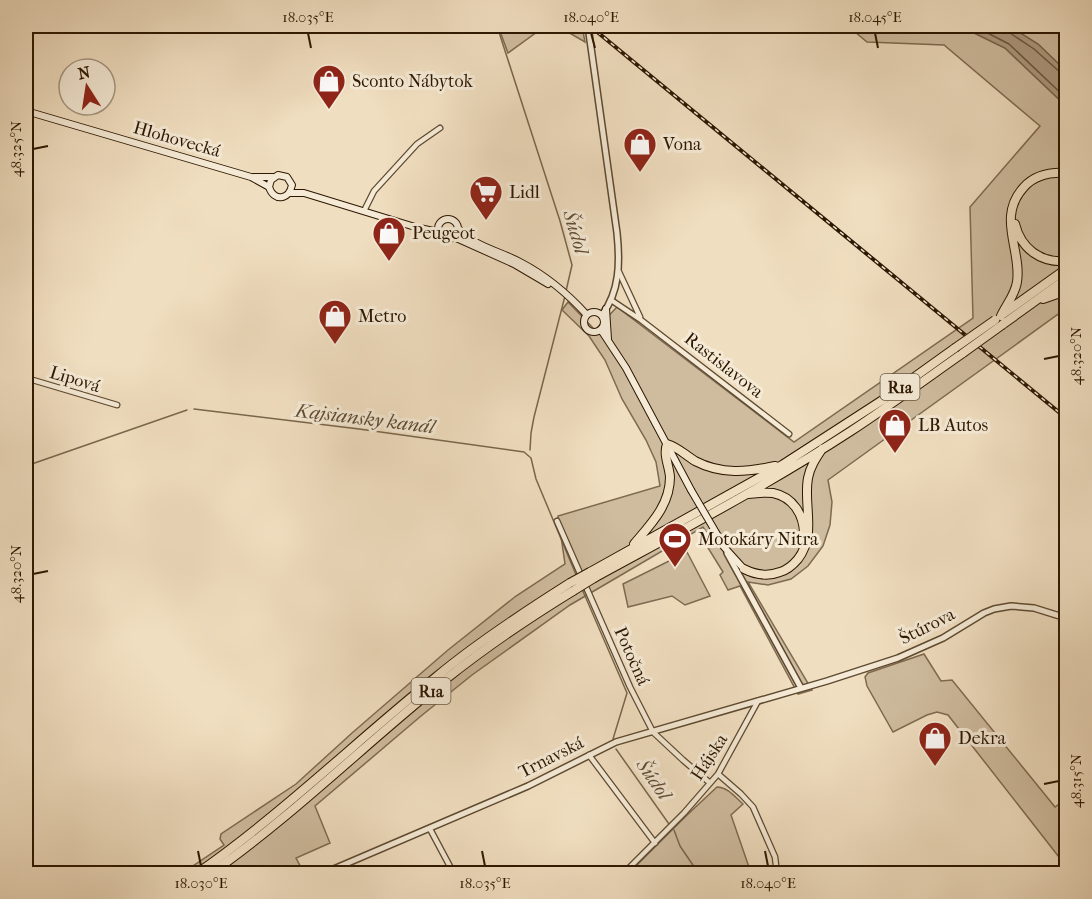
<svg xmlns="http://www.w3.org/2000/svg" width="1092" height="899" font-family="'IM FELL French Canon',serif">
<rect width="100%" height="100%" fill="#f0dec0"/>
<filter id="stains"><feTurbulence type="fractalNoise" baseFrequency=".00333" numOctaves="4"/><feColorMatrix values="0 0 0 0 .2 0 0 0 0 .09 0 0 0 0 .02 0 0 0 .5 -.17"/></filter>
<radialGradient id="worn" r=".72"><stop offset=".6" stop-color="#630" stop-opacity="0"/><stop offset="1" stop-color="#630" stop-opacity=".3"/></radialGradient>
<path fill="#cfbc9f" stroke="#7e6a50" stroke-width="1.5" d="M498 26H582L585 42 561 28 544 27 508 53Z
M848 26H960L1005 48 1066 106V310L1057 315 828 480 832 502 830 525 823 546 808 566 791 579 768 585 748 582 812 690 798 694 740 586 728 590 720 575 723 572 705 543 711 539 703 527 570 605 472 675 421 716 315 806 330 843 296 858 304 873H230V870L221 873 181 874 224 845 220 839 221 834 296 784 352 733 448 650 516 596 565 564 558 516 660 486 656 462 646 440 622 399 605 360 589 336 562 310 568 302 595 330 617 307 794 442 973 318 970 207 1040 126 944 45 867 42Z
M1009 26H1066V71L1038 44Z
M687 552 710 596 685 605 672 596 628 607 623 584Z
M924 654 941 681 952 680 1055 807 1066 799V848L1062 861 948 715 937 712 927 715 893 732 867 686 865 677 868 673Z
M717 787C728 787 735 797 743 804L731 815 751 873 628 874 686 816Z"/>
<path fill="#ad9a7f" stroke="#79664c" stroke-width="1.5" d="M960 26H1009L1038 44 1066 71V106L1005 48Z"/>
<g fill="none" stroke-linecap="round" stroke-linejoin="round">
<path stroke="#6c5840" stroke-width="1.5" d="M974 26 1009 44 1066 98
M1007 26 1008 29 1010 33 1034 49 1061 73 1066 75"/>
<path stroke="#79664c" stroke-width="1.5" d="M497 26 560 221 572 265 566 291
M194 409 359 429 524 452 531 458 536 479 577 577
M530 450 531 433 534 417 565 296
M26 466 187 410
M582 589 627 693 613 739
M616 749 669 824
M674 830 680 846 699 874"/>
<defs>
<path id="minor" d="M364 211 374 191 417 144 440 128
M619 272 640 317
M611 300 641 320 789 434
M26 378 117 405
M557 521 630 687 653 732 683 760 710 783
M589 755 655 843
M718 774 741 794 753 807 775 857 777 874
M430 829 454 874
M623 874 684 813 718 774 758 701"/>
<path id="tertiary" d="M588 26 617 233C620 262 620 291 602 315
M727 553 801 688
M322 874 528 786 616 742 827 681 898 658 943 638 984 613 994 609 1011 606 1034 608 1066 618"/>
<path id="secondary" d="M26 111 251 177 269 187C274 202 289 200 292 185L287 177 278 175 271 180 269 187
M253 177H273
M289 193H304L415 227 438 232
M438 229a10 10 0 1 1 20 0a10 10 0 1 1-20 0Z
M458 228C473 246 500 251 520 262 545 275 568 294 587 315
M454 237 514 264 548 284
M606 309 608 339
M584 322a10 10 0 1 1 20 0a10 10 0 1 1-20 0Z
M601 330 626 368 691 490
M718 536 724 547 744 569"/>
<path id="motorway" d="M1015 224C1021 249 1041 263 1066 261
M1043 299 1066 291
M1003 314 1066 269
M1001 316C1006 305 1015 295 1017 282 1022 250 996 217 1024 187 1035 175 1050 172 1066 173
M1002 325 1066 279
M748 494C756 493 765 492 773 493 793 497 804 515 804 534
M634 544C651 524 670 505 670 477 669 465 663 455 667 444 678 447 685 455 695 461 722 475 747 472 775 466
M744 569C756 575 767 577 780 572 787 570 793 565 798 559 817 534 803 505 808 478 810 467 816 458 822 449
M590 572 782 465 881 401 955 348
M594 578C680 531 768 485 851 431 889 406 926 379 963 353
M196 874C281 815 355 742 436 677 478 642 524 612 570 583
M210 874C294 815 366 743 446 679 486 647 529 618 573 591"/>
</defs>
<use href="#minor" stroke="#5d4930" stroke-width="7"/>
<use href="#tertiary" stroke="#5d4930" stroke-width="8"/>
<use href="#secondary" stroke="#2c1700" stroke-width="8"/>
<use href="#motorway" stroke="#2c1700" stroke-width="10"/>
<use href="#minor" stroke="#f5ead6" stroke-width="4.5"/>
<use href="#tertiary" stroke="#f5ead6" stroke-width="5"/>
<use href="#secondary" stroke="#f5ead6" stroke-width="6"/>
<use href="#motorway" stroke="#f0dec0" stroke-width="8"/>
<defs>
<path id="rail" d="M590 26 1066 418"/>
</defs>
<use href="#rail" stroke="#2c1700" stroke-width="4"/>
<use href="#rail" stroke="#f5ead6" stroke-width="1.5" stroke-dasharray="4.5" stroke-linecap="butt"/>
<defs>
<path id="secondary-bridge" d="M691 490 718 536"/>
<path id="motorway-bridge" d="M955 348 995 320
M963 353 1002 325
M570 583 590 572
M573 591 594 578"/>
</defs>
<use href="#secondary-bridge" stroke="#2c1700" stroke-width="8" stroke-linecap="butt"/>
<use href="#motorway-bridge" stroke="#2c1700" stroke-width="10" stroke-linecap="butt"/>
<use href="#secondary-bridge" stroke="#f5ead6" stroke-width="6"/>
<use href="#motorway-bridge" stroke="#f0dec0" stroke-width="8"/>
</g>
<path fill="none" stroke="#2c1700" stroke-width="2" d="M308 33 311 48M591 33 595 48M875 33 878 48M33 149 48 146M1044 359 1059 356M33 574 48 571M1044 784 1059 781M198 851 201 866M482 851 485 866M765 851 768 866"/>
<defs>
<symbol id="shop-pin" viewBox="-11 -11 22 30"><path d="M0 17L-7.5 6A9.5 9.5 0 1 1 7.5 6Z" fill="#8f2418" stroke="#f5ead6"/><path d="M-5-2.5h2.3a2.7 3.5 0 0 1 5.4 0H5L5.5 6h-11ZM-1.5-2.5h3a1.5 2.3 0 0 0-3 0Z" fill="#fff"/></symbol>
<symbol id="supermarket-pin" viewBox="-11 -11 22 30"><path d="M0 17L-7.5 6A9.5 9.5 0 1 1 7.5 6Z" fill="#8f2418" stroke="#f5ead6"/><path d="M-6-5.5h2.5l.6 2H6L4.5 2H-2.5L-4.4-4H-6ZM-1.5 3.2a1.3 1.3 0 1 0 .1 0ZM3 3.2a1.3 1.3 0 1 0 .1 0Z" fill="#fff"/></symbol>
<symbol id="stadium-pin" viewBox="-11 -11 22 30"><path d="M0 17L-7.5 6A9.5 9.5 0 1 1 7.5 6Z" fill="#8f2418" stroke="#f5ead6"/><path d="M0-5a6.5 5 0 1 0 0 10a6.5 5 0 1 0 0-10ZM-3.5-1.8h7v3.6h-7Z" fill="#fff"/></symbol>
</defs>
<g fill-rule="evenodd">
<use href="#shop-pin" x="310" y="62" width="38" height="52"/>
<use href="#shop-pin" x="621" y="125" width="38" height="52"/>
<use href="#supermarket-pin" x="467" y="173" width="38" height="52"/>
<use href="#shop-pin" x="370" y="214" width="38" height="52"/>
<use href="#shop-pin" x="316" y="297" width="38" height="52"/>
<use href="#shop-pin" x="876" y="406" width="38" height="52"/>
<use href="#stadium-pin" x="656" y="520" width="38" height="52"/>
<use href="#shop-pin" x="916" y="719" width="38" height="52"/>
</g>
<g text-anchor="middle" stroke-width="6" stroke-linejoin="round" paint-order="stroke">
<g fill="#f5ead6" stroke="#685640" stroke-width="1.5">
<rect x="880.5" y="374" width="39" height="26" rx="4.5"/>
<rect x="411.5" y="678" width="39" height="26" rx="4.5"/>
</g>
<g font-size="16" font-weight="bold" fill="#2c1700">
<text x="900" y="393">R1a</text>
<text x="431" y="697">R1a</text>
</g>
<g font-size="18" fill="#2c1700" stroke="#f5ead6" text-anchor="start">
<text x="352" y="87">Sconto Nábytok</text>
<text x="663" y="150">Vona</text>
<text x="509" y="198">Lidl</text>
<text x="412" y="239">Peugeot</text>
<text x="358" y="322">Metro</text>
<text x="918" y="431">LB Autos</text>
<text x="698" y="545">Motokáry Nitra</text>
<text x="958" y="744">Dekra</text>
</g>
<g font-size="18" fill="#2c1700" stroke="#f5ead6">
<text transform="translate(177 139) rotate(16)" y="6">Hlohovecká</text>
<text transform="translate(724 365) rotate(38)" y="6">Rastislavova</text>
<text transform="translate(75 379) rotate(17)" y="6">Lipová</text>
<text transform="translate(927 626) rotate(-27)" y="6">Štúrova</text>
<text transform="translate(632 656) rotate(66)" y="6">Potočná</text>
<text transform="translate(551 757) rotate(-27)" y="6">Trnavská</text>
<text transform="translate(709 757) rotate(-57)" y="6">Hájska</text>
</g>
<g font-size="20" font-style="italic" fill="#604b33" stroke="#f5ead6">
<text transform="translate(576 232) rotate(73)" y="7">Šúdol</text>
<text transform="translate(365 418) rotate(7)" y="7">Kajsiansky kanál</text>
<text transform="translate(654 779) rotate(55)" y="7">Šúdol</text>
</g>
</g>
<rect width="1092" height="899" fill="none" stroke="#f0dec0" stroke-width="66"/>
<g transform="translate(87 87) rotate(348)"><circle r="28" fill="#f5ead6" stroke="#a59680" stroke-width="1.5"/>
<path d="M0-4.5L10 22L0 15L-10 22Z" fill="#8f2418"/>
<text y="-9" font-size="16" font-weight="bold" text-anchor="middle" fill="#2c1700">N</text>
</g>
<rect x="33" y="33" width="1026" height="833" fill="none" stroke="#2c1700" stroke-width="2"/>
<g font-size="15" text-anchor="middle" fill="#2c1700">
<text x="308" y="22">18.035°E</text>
<text x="591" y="22">18.040°E</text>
<text x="875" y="22">18.045°E</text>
<text transform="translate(16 149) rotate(-90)" y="5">48.325°N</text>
<text transform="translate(1076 356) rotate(-90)" y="5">48.320°N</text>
<text transform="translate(16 574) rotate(-90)" y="5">48.320°N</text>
<text transform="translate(1076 781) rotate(-90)" y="5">48.315°N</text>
<text x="201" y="888">18.030°E</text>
<text x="485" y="888">18.035°E</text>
<text x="768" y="888">18.040°E</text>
</g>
<rect width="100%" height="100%" filter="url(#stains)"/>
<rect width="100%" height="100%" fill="url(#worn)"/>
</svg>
